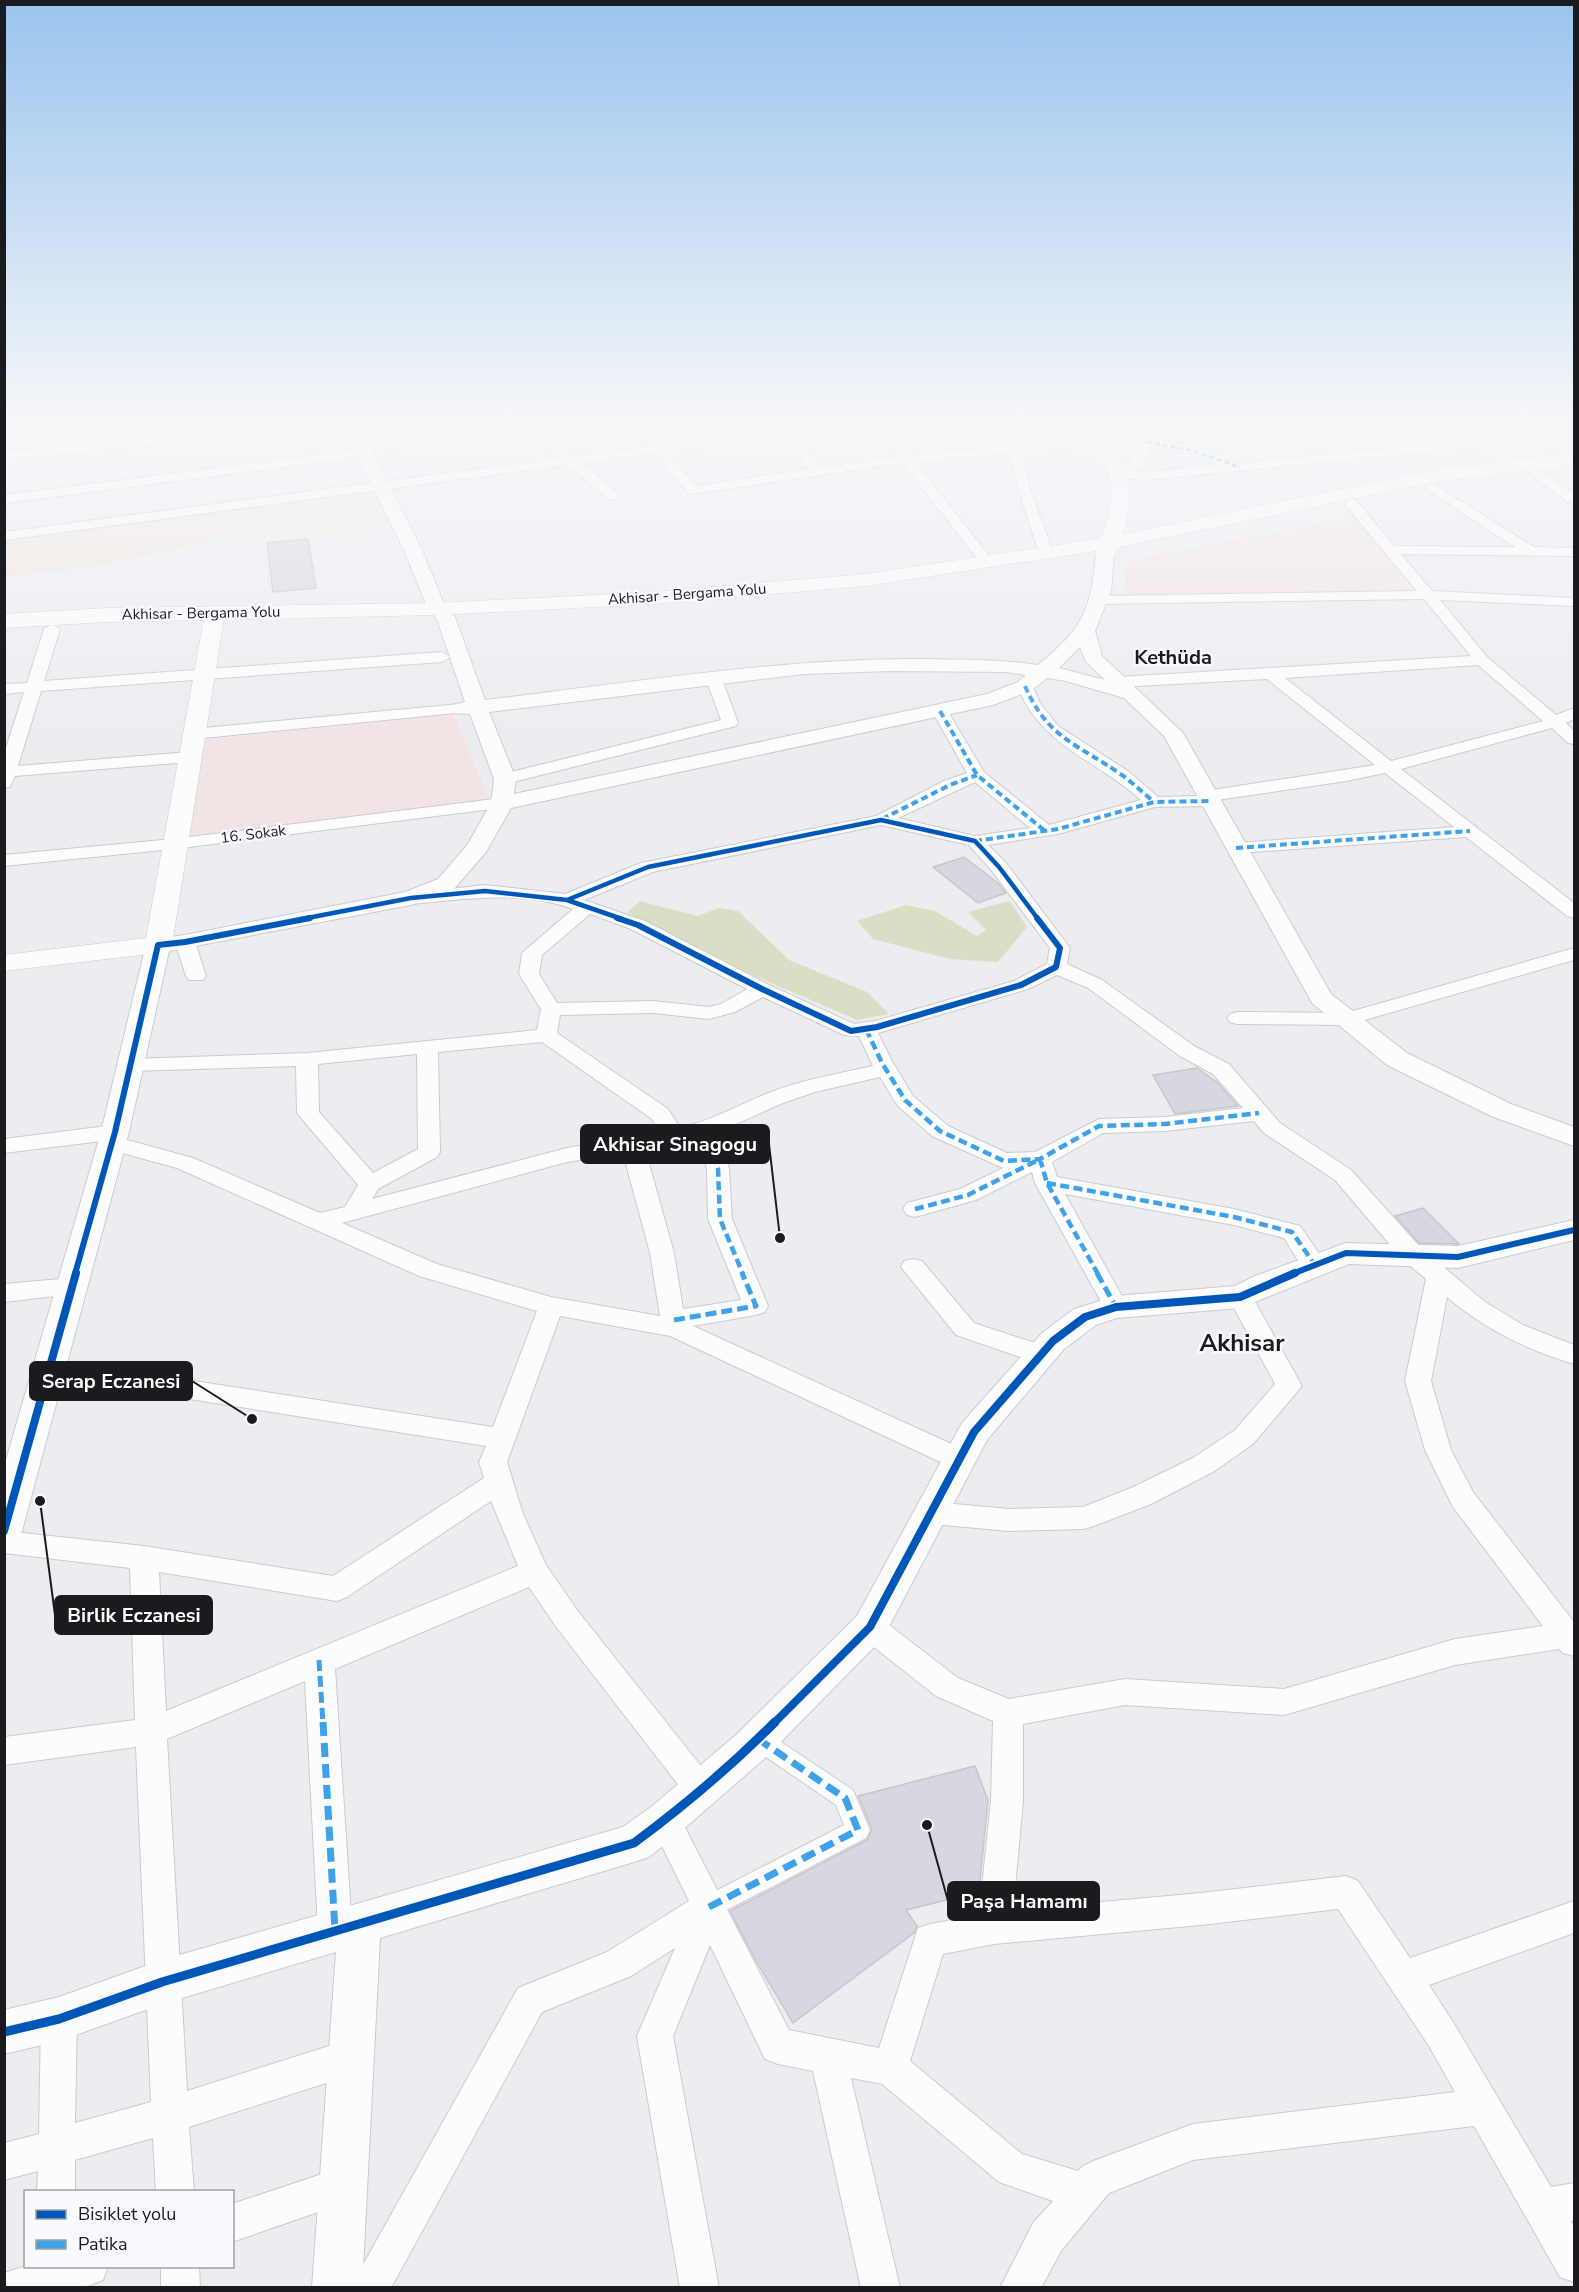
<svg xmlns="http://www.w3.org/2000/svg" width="1579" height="2292" font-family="'Nunito Sans',sans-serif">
<rect width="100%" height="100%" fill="#ecedf1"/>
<path fill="#f0e5df" d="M381 487 399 527 223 539 86 568 5 577 4 536Z"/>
<path fill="#f2e3e5" d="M1357 516 1413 593 1126 598V561Z
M453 714 491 802 183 837 204 740Z"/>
<path fill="#d8dfc4" d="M640 901 697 916 719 908 738 911 789 960 867 992 889 1014 857 1020 723 962 627 913Z
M1010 901 1027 927 998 962 950 959 873 939 857 921 906 905 935 911 977 936 986 930 968 912Z"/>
<path fill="#d8d6e1" stroke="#c7c6ca" stroke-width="1.5" d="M308 539 316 588 273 592 267 543Z
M964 857 998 883 1006 893 978 903 933 867Z
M1197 1068 1217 1082 1238 1106 1175 1114 1153 1075Z
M1423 1208 1459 1244 1419 1243 1395 1216Z
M975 1766 988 1800 980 1880 971 1890 955 1898 906 1910 917 1926 914 1933 793 2023 756 1961 730 1911 867 1840 872 1829 858 1796Z"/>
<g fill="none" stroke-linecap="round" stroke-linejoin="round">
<defs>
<path id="pedestrian" d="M758 1729 766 1732 853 1790 870 1830 866 1838 709 1919 700 1915 697 1907 700 1899 844 1825 836 1805 750 1746 747 1739 750 1732Z"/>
<path id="minor" d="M53 417H102L96 421 4 429V421Z
M337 417H359L357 420 323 428 4 460V452Z
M513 417H554L552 420 534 423 574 457 649 447 625 417H638L661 445 778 429 769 417H781L790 428 872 417H946L940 421 888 423 910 455 1008 446 1000 430 1006 426 1010 427 1020 444 1085 438 1091 442 1085 446 1023 452 1029 486 1053 553 1046 557 1039 553 1017 486 1010 453 915 462 994 562 987 566 982 565 903 463 693 494 688 493 655 453 582 463 618 493 620 496 613 500 608 499 568 465 4 540V532L561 458 521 425 369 452 368 456 364 457 4 503V495L358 450 359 446 363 445 515 419ZM877 424 898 456 821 468 795 435ZM784 436 809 469 696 486 667 452Z
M1207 417H1246L1240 421 1152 431 1146 427 1152 423Z
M1419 417H1433L1470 440 1537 434 1516 417H1530L1550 433 1574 430V438L1146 480 1117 478 1111 474 1117 470 1146 472 1220 465 1187 453 1143 445 1141 442 1143 439 1147 438 1194 447 1237 463 1456 442Z
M1537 469 1574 494V504L1569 503 1532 476 1531 473 1532 470Z
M1432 483 1534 547 1574 548V556L1401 554 1432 591 1574 598V606L1440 600 1487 657 1556 715 1574 708V719L1566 723 1574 731V744L1568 743 1552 728 1401 769 1574 903V918L1567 916 1466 837 1236 853 1230 852 1227 848 1230 844 1236 843 1454 827 1385 773 1346 781 1217 800 1215 805 1209 806 1155 807 1058 834 988 845 1006 863 1070 948 1067 964 1102 980 1194 1046 1229 1064 1280 1123 1351 1170 1421 1248 1485 1302 1523 1325 1574 1345V1364C1528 1350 1484 1329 1447 1297L1431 1381 1451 1450 1473 1492 1574 1622V1656L1563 1653 1559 1649 1455 1665 1284 1715 1125 1705 1023 1724V1801L1013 1910 1201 1893 1346 1876 1358 1881 1410 1958 1574 1901V1933L1429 1985 1453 2022 1551 2187 1574 2183V2221H1571L1574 2227V2282L1560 2277 1474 2126 1193 2160 1109 2193 1061 2251 1041 2288H1000L1033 2223 1053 2201 999 2182 882 2084 851 2078 900 2288H861L813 2071 778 2064 765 2059 710 1945 673 2036 719 2288H680L637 2036 675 1948 631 1976 542 2012 391 2288H350L518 1988 607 1952 689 1901 649 1820 654 1810 665 1805 676 1810 789 2030 879 2048 918 1928 930 1924 979 1915 991 1801 993 1721 936 1696 860 1636 855 1627 860 1618 870 1615 880 1618 958 1678 1009 1699 1125 1679 1284 1689 1455 1639 1543 1626 1453 1507 1425 1450 1405 1381 1426 1279 1403 1260 1335 1180 1264 1133 1254 1121 1165 1131 1103 1133 1052 1162 1057 1177 1234 1209 1300 1226 1327 1265 1324 1271C1303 1277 1294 1253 1284 1238L1234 1225 1065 1194 1128 1307 1125 1313 1116 1316 1107 1313 1104 1307 1035 1183 1032 1172 976 1200 915 1217 907 1215 903 1209 907 1203 960 1189 1003 1168 932 1136 897 1105 880 1077 815 1092 783 1103 718 1132 729 1169 732 1219 768 1306 765 1312 756 1315 693 1326 969 1452 973 1459 969 1466 959 1469 949 1466 670 1336 560 1316 507 1462 523 1514 546 1565 577 1610 712 1780 717 1790 712 1800 701 1804 690 1800 557 1628 529 1587 335 1669 352 1930 347 1942 335 1946 323 1942 318 1930 305 1681 167 1739 187 2091 351 2039 364 2044 369 2057 364 2070 351 2075 189 2127 194 2192H156L153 2138 75 2160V2192H37L38 2171 4 2180V2143L39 2134 41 2019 47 2007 59 2001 71 2007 77 2019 75 2123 151 2102 136 1747 4 1765V1737L135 1720 130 1568 4 1553V1531L144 1546 333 1576 484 1478 479 1462 486 1446 50 1377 41 1375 37 1368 41 1361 50 1359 493 1427 537 1311 419 1276 177 1168 104 1148 101 1143 102 1141 4 1153V1139L115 1125 123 1127 126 1132 120 1138 193 1158 320 1213 345 1207 358 1185 297 1113 296 1066 131 1071 123 1070 120 1065 123 1060 131 1059 307 1053 537 1030 541 1009 519 974 522 953 573 909C522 890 464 899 411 904L404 902 402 898 404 894 485 885 565 894 641 863 876 816 944 781 967 773 932 711 934 708H946L984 772 1049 825 1141 800C1094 758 1043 748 1017 686L1019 683H1031L1040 703 1058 726 1128 771 1158 797 1197 796 1200 792 1206 791 1375 765 1267 679 1118 687 1110 682 1118 677 1471 656 1424 599 1098 604 1091 600 1098 596 1417 591 1346 506 1344 503 1351 499 1356 500 1394 546 1515 547 1427 490 1426 487ZM1478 665 1543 721 1391 761 1285 678ZM975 782 1030 828 975 836 898 818ZM881 825 969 845 992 871 1050 948 1047 964 1014 981 875 1021 854 1024 769 985 645 921 584 900 653 872ZM590 914 631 929 747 989 721 1004 709 1007 653 1001 557 1003 539 974 542 955ZM1057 975 1088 988 1180 1056 1213 1074 1243 1108 1165 1117 1099 1119 1035 1152 1007 1153 948 1126 913 1096 893 1063 878 1033 1028 989ZM763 997 844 1035 859 1036 873 1066C837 1074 800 1080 766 1094 737 1106 710 1121 680 1128L668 1109 557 1033 560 1015 653 1013 709 1019 735 1012ZM542 1042 652 1119 660 1132 567 1148 372 1199 378 1189 437 1157 440 1152 438 1052ZM417 1054 418 1149 373 1173 319 1112 318 1064ZM698 1138 707 1169 708 1219 741 1300 683 1309 674 1253 645 1149ZM623 1153 650 1253 660 1316 551 1297 437 1264 342 1223 567 1162ZM491 1501 518 1566 166 1711 159 1572 337 1601 347 1597ZM1338 1909 1429 2046 1455 2092 1193 2124 1096 2160 1083 2166 1078 2171 1022 2154 910 2061 943 1954 994 1944 1201 1925Z
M52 624 60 629 44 681 442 652 450 657 442 662 41 691 18 766 189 752 197 757 189 762 15 776 10 787 4 788V754L24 692 4 694V684L27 683 44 629Z
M714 674 722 679 738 723 736 726 505 784 499 783 496 779 499 775 721 720 706 679Z
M460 704 468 709 466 712 193 739 185 734 193 729Z
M502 798 508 799 511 803 508 807 173 849 4 866V855L173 839Z
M185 936 192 938 195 942 206 976 203 980H189L186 976 175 942 178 938Z
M1574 948V960L1347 1025 1237 1024 1230 1022 1227 1018 1230 1014 1237 1012 1346 1013Z
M913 1259 922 1261 974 1323 1050 1348 1054 1355 1050 1362 1041 1364 956 1335 901 1267 904 1261Z
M72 1278 81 1281 84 1287 81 1293 4 1302V1284Z
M1240 1288 1249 1291 1302 1386 1253 1444 1213 1472 1151 1504 1094 1526 1084 1529 1009 1531 933 1524 923 1521 919 1513 923 1505 933 1502 1009 1509 1083 1507 1131 1488 1193 1458 1235 1430 1275 1384 1228 1297 1231 1291Z
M343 2167 356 2173 362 2186 356 2199 232 2242V2204Z
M26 2266H108L103 2280 82 2288H4V2273Z
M161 2266H199L200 2288H161Z"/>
<path id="tertiary" d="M338 417H354L422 550 445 607 455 617 485 700C631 683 777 658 925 659 963 660 1000 659 1038 665 1082 629 1091 611 1096 555L1099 551H1111L1114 555 1111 591 1095 631 1102 656 1183 733 1331 994 1407 1053 1511 1104 1574 1127V1146L1491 1116 1387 1065 1312 1003 1164 736 1124 698 1066 681 1047 678 1032 690 993 705 511 808 486 852 454 889 411 905 169 951 129 1132 22 1531 17 1541 4 1545V1467L101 1132 146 945 149 940 185 935 405 892 438 879 468 844 491 803 494 779 470 714 453 713 450 709 453 705 465 702 437 619 428 609 404 550ZM1080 647 1086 662 1105 680 1059 668ZM891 671 1005 672 1026 675 1018 682 987 694 514 794 516 779 489 712 804 674Z
M1155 417H1171L1159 429 1143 467 1123 477H1111L1109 474 1130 461 1144 427Z
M1574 1220V1240L1458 1268 1349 1264 1240 1308 1117 1318 1096 1325 1064 1349 987 1440 883 1638 764 1759 679 1833 649 1857 634 1862 380 1938 362 2288H312L336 1952 162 2004 59 2041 4 2054V2010L59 1997 162 1960 623 1827 651 1807 736 1735 857 1616 962 1423 1042 1333 1074 1309 1116 1296 1235 1286 1255 1276 1346 1243 1458 1246Z"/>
<path id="secondary" d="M1045 417C1068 417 1071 422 1090 435 1101 444 1117 453 1124 466 1136 489 1126 539 1112 559H1098L1095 555C1106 526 1118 497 1106 467Z
M218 607 225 609 228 613 223 624 172 945 168 951 158 953 4 971V955L146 938 203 624 211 609Z"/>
<path id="primary" d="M1574 453V465L1435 482 1109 549 866 586 653 604 437 615 107 622 4 628V614L107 608 437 603 653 592 866 574 1109 537 1435 470Z"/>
</defs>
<use href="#pedestrian" stroke="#cacbce" stroke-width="2"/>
<use href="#minor" stroke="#cacbce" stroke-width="2"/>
<use href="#tertiary" stroke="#cacbce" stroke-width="2"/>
<use href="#secondary" stroke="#cacbce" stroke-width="1"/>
<use href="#primary" stroke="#cacbce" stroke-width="1"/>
<use href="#pedestrian" fill="#fcfcfd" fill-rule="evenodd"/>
<use href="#minor" fill="#fcfcfd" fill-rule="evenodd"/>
<use href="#tertiary" fill="#fcfcfd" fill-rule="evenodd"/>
<use href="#secondary" fill="#fcfcfd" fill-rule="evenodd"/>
<use href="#primary" fill="#fcfcfd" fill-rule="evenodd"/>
<path stroke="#3da2ea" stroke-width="3" stroke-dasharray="5 3" stroke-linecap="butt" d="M1147 442 1190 450 1240 467"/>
<path stroke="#3da2ea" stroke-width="4" stroke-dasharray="7 4" stroke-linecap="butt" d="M1025 686C1047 738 1079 745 1122 775 1133 783 1143 793 1154 802
M940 711 977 775 1045 831
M882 819 950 785 977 775
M975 841 1058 829 1154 802 1209 801
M1236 848 1470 831"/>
<path stroke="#3da2ea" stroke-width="4.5" stroke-dasharray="9 4.5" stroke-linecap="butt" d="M866 1029 882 1063 905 1100 940 1131 1004 1161 1040 1159 1099 1126 1165 1124 1259 1113
M706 1129 718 1169 720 1219 743 1274
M1047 1183 1234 1217 1292 1232 1315 1265
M915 1209 968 1195 1040 1159 1047 1183 1098 1274"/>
<path stroke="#3da2ea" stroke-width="5" stroke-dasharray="11 5" stroke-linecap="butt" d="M1097 1273 1116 1307
M674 1320 756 1306 742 1273
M319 1660 323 1724"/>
<path stroke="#3da2ea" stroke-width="7" stroke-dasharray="14 7" stroke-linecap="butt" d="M323 1722 335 1930
M709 1907 858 1830 845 1798 758 1739"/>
<defs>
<path id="cycleway-far3" d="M567 900 622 919
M567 900 648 867 881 820 975 841 999 867 1038 919
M302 919 411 898 485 891 567 900"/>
<path id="cycleway-far2" d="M617 918 638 925 762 989 851 1031 877 1027 1021 985 1056 967 1060 948 1037 918
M75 1274 115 1132 158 945 185 942 310 918
M1292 1274 1346 1253 1458 1257 1574 1230"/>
<path id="cycleway-far1" d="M4 1531 76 1273
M773 1724 870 1627 974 1432 1053 1341 1085 1317 1116 1307 1240 1297 1295 1273"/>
<path id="cycleway" d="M4 2032 59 2019 162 1982 634 1843C684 1806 731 1766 775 1722"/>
</defs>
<use href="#cycleway-far3" stroke="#f8fafe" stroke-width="8"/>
<use href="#cycleway-far2" stroke="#f8fafe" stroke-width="10"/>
<use href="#cycleway-far1" stroke="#f8fafe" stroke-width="11"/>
<use href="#cycleway" stroke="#f8fafe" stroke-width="13"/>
<use href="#cycleway-far3" stroke="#0057b8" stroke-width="4.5"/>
<use href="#cycleway-far2" stroke="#0057b8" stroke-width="6"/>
<use href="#cycleway-far1" stroke="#0057b8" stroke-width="8"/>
<use href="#cycleway" stroke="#0057b8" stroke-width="9"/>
</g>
<linearGradient id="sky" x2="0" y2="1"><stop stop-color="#9ac4ee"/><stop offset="0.57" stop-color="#f6f7f9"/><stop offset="1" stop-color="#f6f7f9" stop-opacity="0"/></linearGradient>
<rect width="1579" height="738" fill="url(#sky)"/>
<g text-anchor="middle" stroke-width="5" stroke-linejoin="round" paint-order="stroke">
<g font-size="15" fill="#1a1b1e" stroke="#f8fafe">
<text transform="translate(687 594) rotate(-4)" y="5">Akhisar - Bergama Yolu</text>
<text transform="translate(201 613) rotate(-1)" y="5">Akhisar - Bergama Yolu</text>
<text transform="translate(253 834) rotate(-7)" y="5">16. Sokak</text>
</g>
<g font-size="20" font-weight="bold" fill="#1a1b1e" stroke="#f8fafe">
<text x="1173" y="664">Kethüda</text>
</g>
<g font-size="24" font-weight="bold" fill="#1a1b1e" stroke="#f8fafe">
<text x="1242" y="1351">Akhisar</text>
</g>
</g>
<path fill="none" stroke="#1a1b1e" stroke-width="2" d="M780 1238L769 1144M252 1419L192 1381M40 1501L55 1615M927 1825L948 1901"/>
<g fill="#1a1b1e" stroke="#f8fafe" stroke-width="2">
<circle cx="780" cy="1238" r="6"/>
<circle cx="252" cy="1419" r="6"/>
<circle cx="40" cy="1501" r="6"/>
<circle cx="927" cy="1825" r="6"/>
</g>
<g fill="#1a1b1e" stroke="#1a1b1e" stroke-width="2">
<rect x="581" y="1125" width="188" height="38" rx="6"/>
<rect x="30" y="1362" width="162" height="38" rx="6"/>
<rect x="55" y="1596" width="157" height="38" rx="6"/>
<rect x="948" y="1882" width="151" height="38" rx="6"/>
</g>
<g font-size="20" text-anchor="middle" font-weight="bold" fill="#fff">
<text x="675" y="1151">Akhisar Sinagogu</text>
<text x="111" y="1388">Serap Eczanesi</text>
<text x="134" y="1622">Birlik Eczanesi</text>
<text x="1024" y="1908">Paşa Hamamı</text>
</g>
<rect width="1579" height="2292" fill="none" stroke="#1a1b1e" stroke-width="12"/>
<rect x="24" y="2190" width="210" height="78" fill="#f8fafe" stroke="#9fa1a4" stroke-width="1.5"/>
<rect x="36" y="2210" width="30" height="9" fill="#0057b8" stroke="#9fa1a4" stroke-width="1.5"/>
<text x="78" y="2220" font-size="18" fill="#1a1b1e">Bisiklet yolu</text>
<rect x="36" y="2240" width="30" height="9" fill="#3da2ea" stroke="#9fa1a4" stroke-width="1.5"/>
<text x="78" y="2250" font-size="18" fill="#1a1b1e">Patika</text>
</svg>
